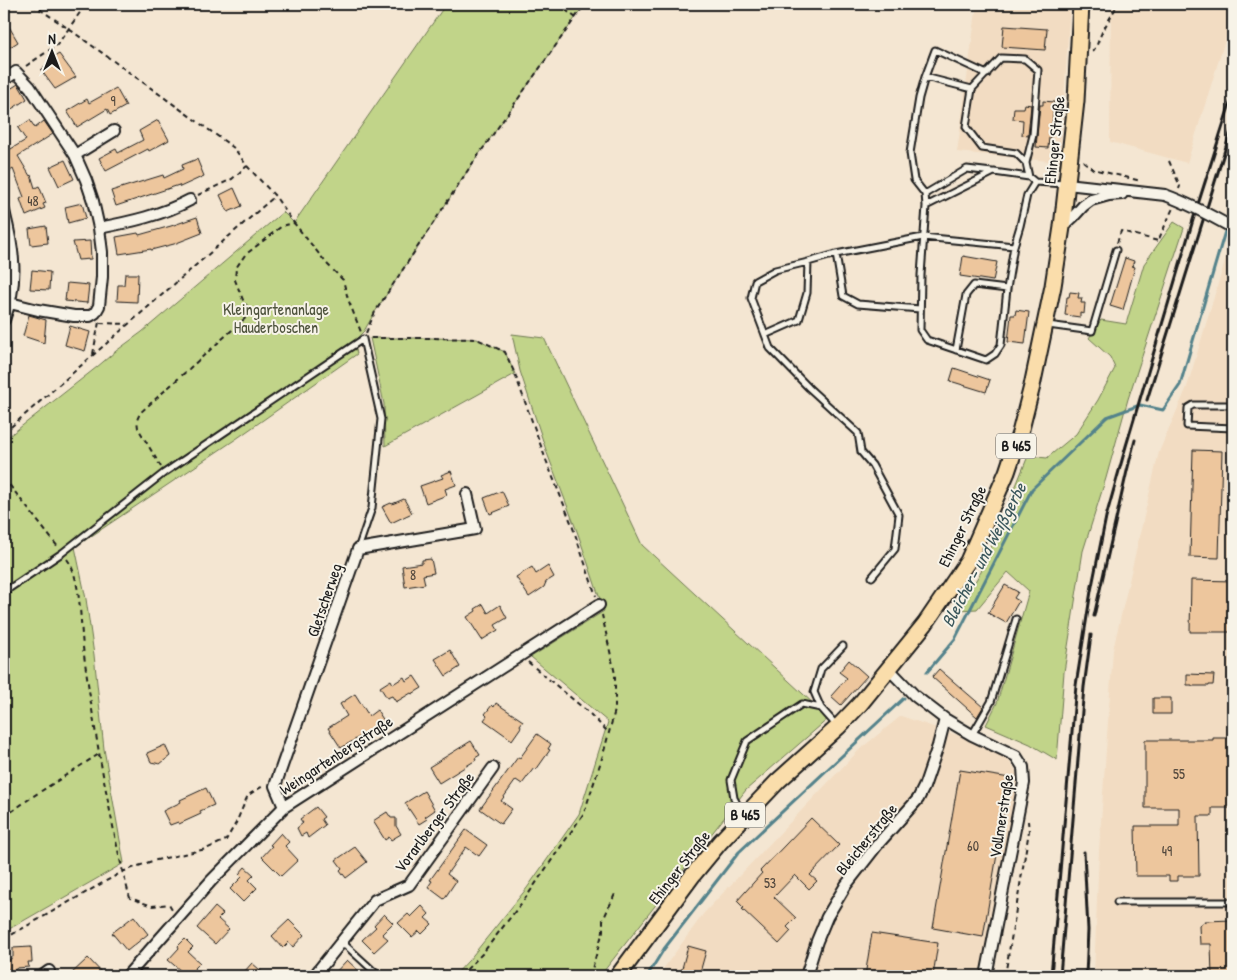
<svg xmlns="http://www.w3.org/2000/svg" width="1237" height="980" font-family="'Patrick Hand',sans-serif">
<rect width="100%" height="100%" fill="#f4e6d2"/>
<filter id="ink" filterUnits="userSpaceOnUse"><feTurbulence type="fractalNoise" baseFrequency=".02" numOctaves="2"/><feDisplacementMap in="SourceGraphic" scale="10" xChannelSelector="R" yChannelSelector="G"/><feConvolveMatrix kernelMatrix="1 2 1 2 8 2 1 2 1" color-interpolation-filters="sRGB"/></filter>
<g filter="url(#ink)">
<path fill="#f2dcc2" d="M977 4H1070L1060 162 957 152Z
M1111 4H1233V14L1187 163 1110 142Z
M1233 234V976H1094L1099 851 1113 650 1159 452 1187 387Z
M901 716 966 738 1005 758 1011 763 1016 771 1018 783 980 976H658L704 913 859 750Z"/>
<path fill="#c1d489" stroke="#6e7852" d="M446 4H585L470 167 375 312 364 331 354 341 357 354 236 439 75 547 86 599 94 655 104 749 124 863 4 932V440L97 367 116 351 142 332 283 212 294 223Z
M1174 222 1184 228 1128 399 1106 478 1083 551 1064 672 1057 760 1030 744 986 725 997 703 1029 591 1008 572 977 609 957 610 981 572 1028 456 1047 458 1076 434 1098 400 1115 368 1110 357 1089 338 1101 320 1126 324 1144 264Z
M512 334 544 338 642 545 829 718 746 790 600 976H454L469 960 527 888 579 814 608 722 531 657 604 611 578 534 547 453 520 371Z
M370 338H432L477 339 505 352 515 374 385 446 384 404Z"/>
<g fill="none" stroke-linecap="round" stroke-linejoin="round">
<path stroke="#53828b" stroke-width="3" d="M927 672 955 639 1032 489 1107 417 1140 405 1163 410 1180 385 1233 204
M647 976 664 949 739 852 904 698"/>
</g>
<path fill="#edc69d" stroke="#1c1c1c" d="M4 18 18 42 4 51Z
M1004 26 1047 29 1045 50 1002 47Z
M59 54 76 77 55 89 41 70 49 64 47 61Z
M18 84 27 99 7 112 4 106V93Z
M116 88 126 106 110 115 107 109 77 127 67 111 87 99 89 103Z
M1043 101 1054 102 1051 137H1049L1048 148 1036 147 1040 105H1043Z
M1025 104 1031 105 1028 136 1022 135 1023 120 1013 119 1014 108H1024Z
M30 120 35 128 44 121 53 134 18 156 30 176 31 175 35 188 39 186 46 203 43 204 45 208 26 216 20 199 24 197 13 169 7 173 4 167V153L26 140 18 128Z
M158 120 169 140 149 151 148 149 106 171 99 158 116 149 118 153 143 140 139 131Z
M197 159 204 176 180 187 179 185 116 206 111 191 163 175 164 178 183 169 182 165Z
M65 160 74 179 59 186 50 167Z
M234 188 242 206 228 212 220 195Z
M82 203 86 218 68 223 65 207Z
M197 217 202 233 174 244 151 250V249L119 254 116 237 138 233 139 235 171 226Z
M46 226 48 243 31 245 29 229Z
M90 241 91 259 78 260 73 242Z
M963 256 997 262 993 281 960 276Z
M1125 258 1134 261 1132 266 1135 267 1123 310 1110 306Z
M32 270 50 272 49 290 30 289Z
M125 274H138L137 302 117 301 118 285H124Z
M67 283 89 285 87 303 65 301Z
M1070 292 1079 293 1078 298H1082L1081 303H1085L1084 314 1080 313V317L1065 315 1067 297H1069Z
M1016 310 1029 312 1025 344 1008 342 1011 315H1015Z
M29 315 46 320 44 343 23 336Z
M70 326 90 332 85 351 65 345Z
M954 368 990 380 986 392 950 381Z
M1193 450 1222 451 1219 558 1190 557Z
M451 471 456 485 445 489 447 495 426 503 420 486 443 478 441 475Z
M502 491 509 506 490 514 484 498Z
M404 499 412 513 391 523 382 507 391 503 392 504Z
M431 559 434 573 423 575 425 584 405 587 402 566 422 563V560Z
M548 566 554 577 546 582 544 587 529 597 516 577 532 567 536 574Z
M1191 580 1233 581V632H1190Z
M1005 585 1018 592 1014 598 1019 601 1006 623 988 613Z
M483 604 488 613 500 605 507 618 495 625 498 630 482 640 467 617 476 611 475 609Z
M450 650 460 667 446 676 435 659Z
M849 660 867 676 841 705 831 696 847 678 839 672Z
M939 669 983 707 977 717 932 677Z
M1187 674 1214 675 1213 685H1209V686H1192V685H1187Z
M414 676 422 688 412 694 411 693 396 702 392 696 387 698 380 687 391 680 393 684 404 677 406 681Z
M355 694 369 716 377 710 386 724 377 729 376 727 341 748 328 728 347 716 340 704Z
M1153 698H1171V714H1153Z
M496 703 523 721 520 725 521 727 512 740 484 720 487 716 485 714 492 705 494 707Z
M537 734 551 744 548 749 550 750 536 770 534 768 522 784 516 780 501 801 512 809 501 824 480 809 518 757 520 758Z
M1213 738H1233V808H1212V816H1198L1199 876H1178V881H1169V876H1136L1135 826H1179V808H1145V740H1213Z
M471 741 480 755 475 758 476 760 439 783 429 767Z
M165 745 170 756 160 764 151 762 147 753Z
M960 770 1010 778 983 937 933 928Z
M206 788 214 805 200 811 201 814 179 824 178 822 170 825 163 811 181 802 180 800Z
M424 791 435 810 425 817 427 819 419 824 405 803Z
M316 807 324 817 321 819 325 825 308 838 306 833 301 836 297 828 303 823 300 819Z
M387 812 391 818H396V826L401 834 391 840 389 837 385 840 373 821Z
M811 818 839 845 810 875 817 881 809 889 795 875 774 897 796 918 787 927 791 931 779 944 742 909 744 908 737 901 762 873 760 871Z
M466 830 487 845 479 856 466 847 447 874 456 881 444 899 428 887 432 881 430 880Z
M281 833 289 842 285 846 298 860 281 876 262 857 272 846 270 845Z
M355 847 367 862 346 878 340 870 342 868 336 860Z
M245 867 254 875 249 880 257 888 243 902 230 889 242 877 239 874Z
M422 906 429 914 425 918 432 924 422 934 419 931 412 937 398 923 408 914 411 917Z
M215 907 223 914 218 919 229 929 215 944 197 928Z
M384 914 393 923 382 934 388 939 374 952 362 940 376 927 374 925Z
M134 916 148 934 127 951 112 933Z
M289 920 304 935 293 947 289 942 283 948 272 936Z
M1233 920V976H1212L1211 944H1200L1199 926 1205 921Z
M872 933 938 943 933 976H865Z
M185 939 193 947 188 952 200 963 187 976 168 960 179 948 178 946Z
M688 946 706 951 699 976H680Z
M31 947 32 962H28L29 967 17 968 11 973 4 964 13 957V948Z
M88 958 105 976H69Z
M347 960 364 976H332Z
M252 963 267 976H248L244 972Z"/>
<g fill="none" stroke-linecap="round" stroke-linejoin="round">
<defs>
<path id="lane" d="M925 77 935 50 987 74
M1026 163 1016 153 982 148 966 127 972 89 1001 58 1025 59 1038 70 1033 135 1026 163 1029 177
M1035 182 1027 195 1020 226 1014 246 1007 289 1001 345 995 354 986 360 927 340 920 330 921 275 926 206 994 172 1029 177 1035 182 1065 184
M925 194 914 180 910 153 919 98 925 77 972 89
M926 206 925 194 967 169 992 172
M836 254 843 296 858 304 920 309
M1048 325 1092 331 1116 250
M765 335 799 320 807 293 808 262
M956 350 966 295 974 285 1007 289
M1233 405H1193L1188 408 1187 426 1233 428
M872 577 895 549 899 515 872 465 861 452 858 433 809 388 770 348 751 298 755 281 775 270 808 262 836 254 923 237 1014 246
M4 592 62 553 164 473 363 339 381 419 372 508 358 549
M837 726 821 708 814 692 821 669 843 646
M972 735 991 702 1016 619
M743 815 734 798 731 780 747 741 802 704 821 708
M1117 902H1233
M342 942 379 976"/>
<path id="street" d="M4 80 16 72 30 87 75 155 86 180 93 201 99 228 102 252V277L99 306 95 313 90 316H74L38 310 10 303
M75 155 114 131
M1067 184 1165 195
M4 211C14 251 19 281 4 320
M1062 227 1074 216 1083 206 1091 200 1109 195 1122 194
M99 228C130 222 162 215 190 200
M889 669 915 696 945 719 972 735 1016 756 1023 767 1024 783 986 976
M284 807 275 786 358 549 475 529 467 494
M42 976 49 971
M127 976 211 881 284 807 599 605
M314 976 375 900 409 885 493 768
M806 976 817 941 827 917 846 885 878 844 918 799 924 787 938 746 945 719"/>
<path id="primary" d="M618 976 692 876 720 842 778 781 838 727 860 704 925 624 968 561 1007 472 1020 433 1032 386 1053 286 1062 227 1076 101 1081 4"/>
</defs>
<use href="#lane" stroke="#1c1c1c" stroke-width="9"/>
<use href="#street" stroke="#1c1c1c" stroke-width="14"/>
<use href="#primary" stroke="#1c1c1c" stroke-width="19"/>
<path stroke="#1c1c1c" stroke-width="2" stroke-dasharray="5 4" stroke-linecap="butt" d="M32 4 69 29 234 148 247 166 275 196 294 223
M558 4 576 18
M1092 52 1096 47 1102 32 1118 4
M26 66 57 45 86 4
M1083 161 1093 169 1141 181
M1169 161 1180 186 1179 189
M198 195 232 179 247 166
M1117 243 1121 231 1158 241 1173 208
M100 323 127 324
M366 333 375 312 470 167 585 4
M371 338H432L477 339 505 352 515 374 546 460 572 525 596 596
M93 354 99 322
M4 433 275 196
M161 467 138 428 137 420 140 413 251 313 243 300 235 280 236 268 245 255 282 226 294 223 328 265 343 280 348 299 361 332
M4 478 58 547
M67 559C82 579 80 629 84 655 91 706 99 756 109 806 115 837 121 867 130 898L152 906 169 904 172 909
M528 662 588 712 609 733
M4 817 32 797 99 754
M4 939 122 872 152 861 206 849 226 840 236 823 248 795 265 785
M460 976 482 954 527 896 584 813 603 755 615 710V674L602 615
M590 976 603 931V920L615 894
M1005 976 1029 831 1028 821"/>
<use href="#lane" stroke="#f7f3e8" stroke-width="5"/>
<use href="#street" stroke="#f7f3e8" stroke-width="10"/>
<use href="#primary" stroke="#faddab" stroke-width="15"/>
<path stroke="#1c1c1c" stroke-width="3" d="M1147 400 1233 124
M1094 616 1127 471 1135 440
M1084 852 1088 930 1086 976
M1051 976 1076 685 1091 591 1106 517 1126 446 1193 220 1233 94
M1060 976 1084 687 1091 635"/>
<defs>
<path id="street-bridge" d="M1165 195C1190 204 1210 215 1233 228"/>
</defs>
<use href="#street-bridge" stroke="#1c1c1c" stroke-width="14" stroke-linecap="butt"/>
<use href="#street-bridge" stroke="#f7f3e8" stroke-width="10"/>
</g>
</g>
<g text-anchor="middle" stroke-width="4" stroke-linejoin="round" paint-order="stroke">
<g font-size="14" fill="#50463c">
<text x="113" y="106">9</text>
<text x="33" y="206">48</text>
<text x="413" y="580">8</text>
<text x="1179" y="779">55</text>
<text x="973" y="851">60</text>
<text x="1167" y="856">49</text>
<text x="770" y="888">53</text>
</g>
<g fill="#f7f3e8" stroke="#5e5c59" stroke-width="1">
<rect x="996" y="433.5" width="40" height="25" rx="4"/>
<rect x="725" y="802.5" width="40" height="25" rx="4"/>
</g>
<g font-size="15" font-weight="bold" fill="#1c1c1c">
<text x="1016" y="451">B 465</text>
<text x="745" y="820">B 465</text>
</g>
<g font-size="16" fill="#1c1c1c" stroke="#f7f3e8">
<text transform="translate(1054 140) rotate(-84)" y="6">Ehinger Straße</text>
<text transform="translate(962 526) rotate(-64)" y="6">Ehinger Straße</text>
<text transform="translate(324 600) rotate(-71)" y="6">Gletscherweg</text>
<text transform="translate(336 755) rotate(-33)" y="6">Weingartenbergstraße</text>
<text transform="translate(1001 816) rotate(-81)" y="6">Vollmerstraße</text>
<text transform="translate(434 822) rotate(-53)" y="6">Vorarlberger Straße</text>
<text transform="translate(866 839) rotate(-51)" y="6">Bleicherstraße</text>
<text transform="translate(679 867) rotate(-52)" y="6">Ehinger Straße</text>
</g>
<g font-size="16" fill="#4e533d" stroke="#f7f3e8">
<text x="276" y="315">Kleingartenanlage<tspan x="276" dy="18">Hauderboschen</tspan></text>
</g>
<g font-size="18" font-style="italic" fill="#3c585d" stroke="#f7f3e8">
<text transform="translate(984 555) rotate(-62)" y="6">Bleicher- und Weißgerbe</text>
</g>
</g>
<rect width="1237" height="980" fill="none" stroke="#f7f3e8" stroke-width="20"/>
<rect x="10" y="10" width="1217" height="960" fill="none" stroke="#1c1c1c" stroke-width="2" filter="url(#ink)"/>
<g transform="translate(52 52)" stroke="#f7f3e8" stroke-width="4" paint-order="stroke">
<path d="M0-4L9 19L0 12L-9 19Z" fill="#1c1c1c"/>
<text y="-8" font-size="14" font-weight="bold" text-anchor="middle" fill="#1c1c1c">N</text>
</g>
</svg>
